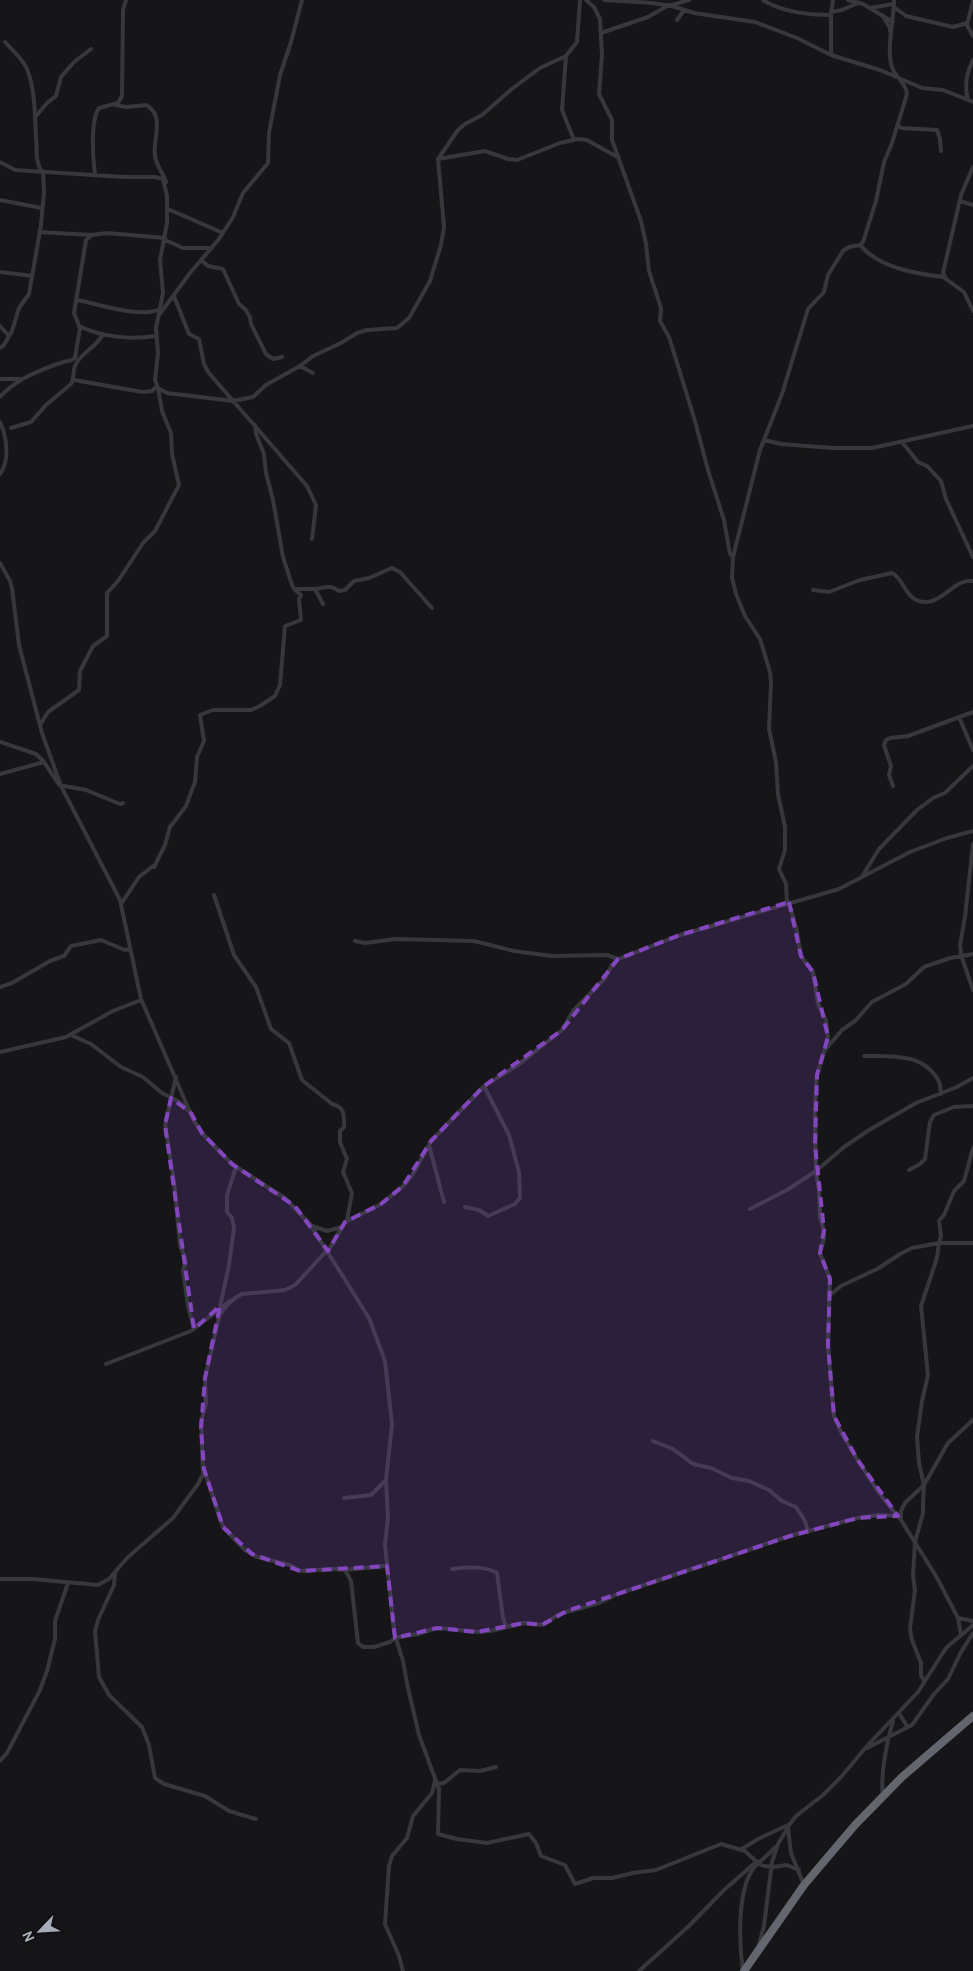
<svg xmlns="http://www.w3.org/2000/svg" width="973" height="1971" font-family="Overpass,sans-serif">
<rect width="100%" height="100%" fill="#161618"/>
<g fill="none" stroke-linecap="round" stroke-linejoin="round">
<path stroke="#37383d" stroke-width="4" d="M586 0 594 7 600 19 602 55 599 94 612 120V140L641 221 646 244 649 271 661 308 660 321 669 337 695 421 708 470 724 520 730 554 733 557
M604 0 652 3 672 6 694 13 755 22 797 38 831 55 880 70 922 88 943 90 973 102
M763 0C782 12 809 15 831 15
M848 0 863 4 893 22
M973 1 967 25 973 36
M672 5 689 0
M894 7 906 16 953 27 967 23
M869 8 894 4
M831 12 842 10 858 3
M884 18 890 28V32
M677 20 684 10
M601 33 648 17 669 5
M5 42C12 50 23 59 27 69 35 88 35 117 36 138 38 153 34 155 41 171
M831 55V15L833 0
M968 100C964 86 967 72 973 60
M115 105 126 107 146 105C166 116 152 139 155 156 156 165 163 173 166 182
M36 116 47 103 56 96 61 77 74 62 91 49
M897 126 902 128 937 130 940 139 941 151
M574 140 562 110 566 56 577 42 580 0
M438 159 485 151 508 159 517 160 560 143 578 139 587 140 619 158
M0 162 15 170 124 177H155L163 179 167 196V223L160 260 163 293 156 328 158 353 155 380 158 388 167 393 233 401 253 397 266 385 300 366 313 356 341 343 357 333 367 330 397 328 409 318 430 281 441 245 444 227 438 159 458 130 465 124 482 115 513 88 540 68 566 56
M973 167 961 195 943 273 946 279 964 292 973 311
M95 174C93 159 90 121 99 108L118 103 122 96 123 10 126 0
M0 200 42 208
M960 201 973 205
M168 209 223 233
M39 232 92 235
M165 240 183 248H212
M860 245C879 268 917 274 944 277
M201 260 208 266 223 269 239 304 245 309 250 317 251 324 266 354 273 359 282 357
M0 272 32 276
M174 296 189 334 199 339 204 364 208 372 307 486 316 505 312 539
M77 300C99 304 140 319 160 309
M159 315 190 273 219 239 233 217 243 193 268 163 269 133 280 75 291 42 302 0
M0 326 9 336
M79 326C101 337 132 340 155 336
M0 348 4 345 12 331 19 308 29 294 41 225 44 192 43 171
M300 366 313 373
M0 379H20
M74 380 142 392 152 391 157 386
M0 397C16 379 38 371 60 363 65 361 70 362 75 358L80 328 74 313 86 240 92 235 107 233 165 238
M0 422C7 437 10 460 0 474
M255 425 256 434 264 454 266 473 273 500 283 557 291 582 294 589H315L323 604
M11 428 31 422 46 405 71 384C75 378 72 370 76 364 82 352 96 348 103 334
M764 440 781 444 832 448H872L973 426
M902 442 918 462 927 466 941 481 946 499 973 557
M0 563 10 581 12 588 19 645 42 733 61 786 120 900 141 999 193 1119 202 1133 232 1164 285 1198 310 1224 369 1318 385 1361 392 1424 386 1480 388 1517 385 1545 394 1632 403 1661 408 1688 419 1735 439 1789 438 1834 457 1839 487 1843 529 1834 536 1843 541 1856 565 1865 575 1884 593 1878H612L633 1873 656 1870 721 1844 745 1851 759 1864 764 1866 773 1867 787 1865 799 1870
M315 589C325 588 330 584 339 591L345 590 354 581 369 578 392 568 400 572 432 608
M813 590 829 592 860 580 892 573C905 579 905 603 927 602 944 601 956 578 973 581
M959 717 973 750
M40 725 48 712 79 690 80 671 93 646 107 636V593L118 581 143 543 155 531 179 485 172 454 171 433 162 411 158 388
M0 742 36 754 44 762
M0 774 44 762 59 785 86 790 120 804 123 803
M893 786 889 775 891 766 884 745 886 740 890 738 908 736 973 712
M973 844 965 917 960 945 961 955 973 990
M154 867 165 845 170 827 186 806 195 782 197 757 204 741 200 715 213 710H251L260 706 275 696 280 685 285 626 301 620 299 599 301 595 294 589
M863 875 879 849 917 810 933 798 945 793 973 766
M214 895 234 955 256 987 271 1029 289 1043 302 1080 332 1104C345 1107 344 1115 344 1127L340 1131V1142L347 1159 343 1172 352 1193 347 1220
M789 902 797 931 801 956 813 972 818 1004 826 1020 828 1037 826 1049
M787 903 786 884 779 869 785 850V827L778 794 776 762 769 729 771 683 770 672 760 639 745 616 736 594 732 578 733 557 760 450 782 394 808 309 824 292 828 275 843 251 849 247 860 245 863 242 876 201 884 162 892 143 907 94C906 82 895 78 892 67 886 50 894 19 894 0
M121 904 139 877 153 866
M355 941 365 943 395 939 474 941 514 951 552 956 607 955 618 959
M0 987 12 983 50 961 64 956 71 946 101 940 125 950 130 949
M71 1035 91 1044 121 1067 143 1077 162 1093 178 1101 189 1111
M0 1052 66 1037 113 1011 141 1000
M864 1056C891 1056 925 1053 939 1082 941 1086 940 1089 941 1094
M176 1077 165 1125 174 1182 180 1245 186 1262 183 1270 188 1306 194 1329
M429 1145 444 1202
M909 1170 920 1164 925 1159 930 1122 934 1115 954 1107 973 1106
M465 1207 479 1210 488 1216 515 1204 520 1198 519 1172 509 1135 484 1086
M750 1209 787 1190 816 1171 844 1147 869 1130 916 1103 957 1087 973 1078
M312 1226 327 1231 341 1227
M830 1295 841 1286 879 1268 900 1254 912 1248 939 1243 941 1236 939 1221 944 1215 954 1191 964 1181 973 1148
M220 1307 229 1265 234 1228 232 1218 227 1212V1195L236 1167
M106 1364 191 1331 230 1301
M653 1441 673 1449 693 1464 711 1468 732 1478 749 1481 769 1490 782 1501 796 1507 805 1521 808 1532
M204 1470 223 1527 245 1550 257 1557 290 1565 300 1571 338 1569 345 1570 351 1581 358 1643 363 1647H374L390 1642 395 1638 418 1634 437 1628 477 1632 491 1631 524 1623 542 1625 560 1614 599 1603 618 1594 790 1536 858 1518 878 1515 898 1516
M344 1498 371 1495 386 1480
M901 1519V1511L905 1503 924 1485 948 1443 973 1420
M452 1569C465 1567 486 1566 497 1573L503 1618 506 1627
M345 1570 387 1566
M115 1573 114 1585 98 1620 95 1631 99 1677 109 1695 142 1727 149 1745 155 1778 164 1784 205 1796 229 1811 256 1819
M0 1579H33L98 1585 109 1579 127 1558 173 1518 198 1484 203 1474 201 1422 206 1403 205 1378 219 1317C223 1308 233 1298 242 1294L285 1290 295 1285 331 1246 345 1222 381 1204 403 1186 413 1174 431 1141 484 1086 518 1065 562 1030 573 1011 605 978 612 965 618 959 680 935 839 889 910 852 947 838 973 831
M958 1618 973 1621
M961 1635 958 1618 936 1576 901 1520 879 1493 857 1459 842 1434 834 1416 828 1345 830 1279 820 1253 824 1239V1230L820 1218 819 1191 816 1171 815 1108 817 1075 823 1056 825 1050 842 1030 855 1021 872 1002 906 984 924 967 950 958 973 954
M924 1681 921 1675V1663L912 1640 910 1629 915 1590 913 1576 915 1542 923 1513V1503L924 1485 919 1463 917 1437 922 1401 928 1375 921 1306 937 1258 939 1243H973
M899 1713 907 1726
M867 1748 912 1725 934 1694 948 1679 961 1652 973 1633
M0 1761 7 1753 40 1690 47 1671 55 1639V1621L68 1583
M437 1784 444 1783 460 1770 480 1771 496 1767
M883 1795C880 1775 887 1741 893 1721
M788 1828 791 1853 804 1885
M742 1849 758 1839 790 1824
M758 1948 764 1926 772 1862 778 1844 790 1824 796 1816 823 1795 841 1777 867 1746 918 1692 946 1648 973 1625
M403 1971 399 1956 385 1924 389 1866 392 1856 407 1838 413 1816 432 1793 435 1781
M639 1971 689 1926 723 1891 757 1861
M743 1971C739 1945 737 1891 753 1869 759 1861 769 1855 775 1847"/>
<path stroke="#63666e" stroke-width="8" d="M744 1971 804 1885 855 1825 902 1777 973 1716"/>
</g>
<path fill="#8446be" fill-opacity="0.2" stroke="#8446be" stroke-width="4" stroke-dasharray="10 6" stroke-linejoin="round" d="M789 902 801 956 813 972 828 1037 817 1075 815 1145 824 1230 820 1253 830 1279 828 1345 834 1416 857 1459 898 1516 858 1518 790 1536 567 1611 542 1625 524 1623 477 1632 437 1628 395 1638 387 1566 300 1571 252 1554 223 1527 204 1469 201 1428 205 1378 220 1306 194 1329 165 1125 171 1098 191 1113 202 1133 232 1164 295 1206 328 1251 345 1222 381 1204 403 1186 431 1141 484 1086 562 1030 618 959 680 935Z"/>
<g transform="translate(40 1931) rotate(245)" stroke="#111113" stroke-width="4" paint-order="stroke">
<path d="M0-4L9 19L0 12L-9 19Z" fill="#a8adb8"/>
<text y="-8" font-size="14" font-weight="bold" text-anchor="middle" fill="#a8adb8">N</text>
</g>
</svg>
